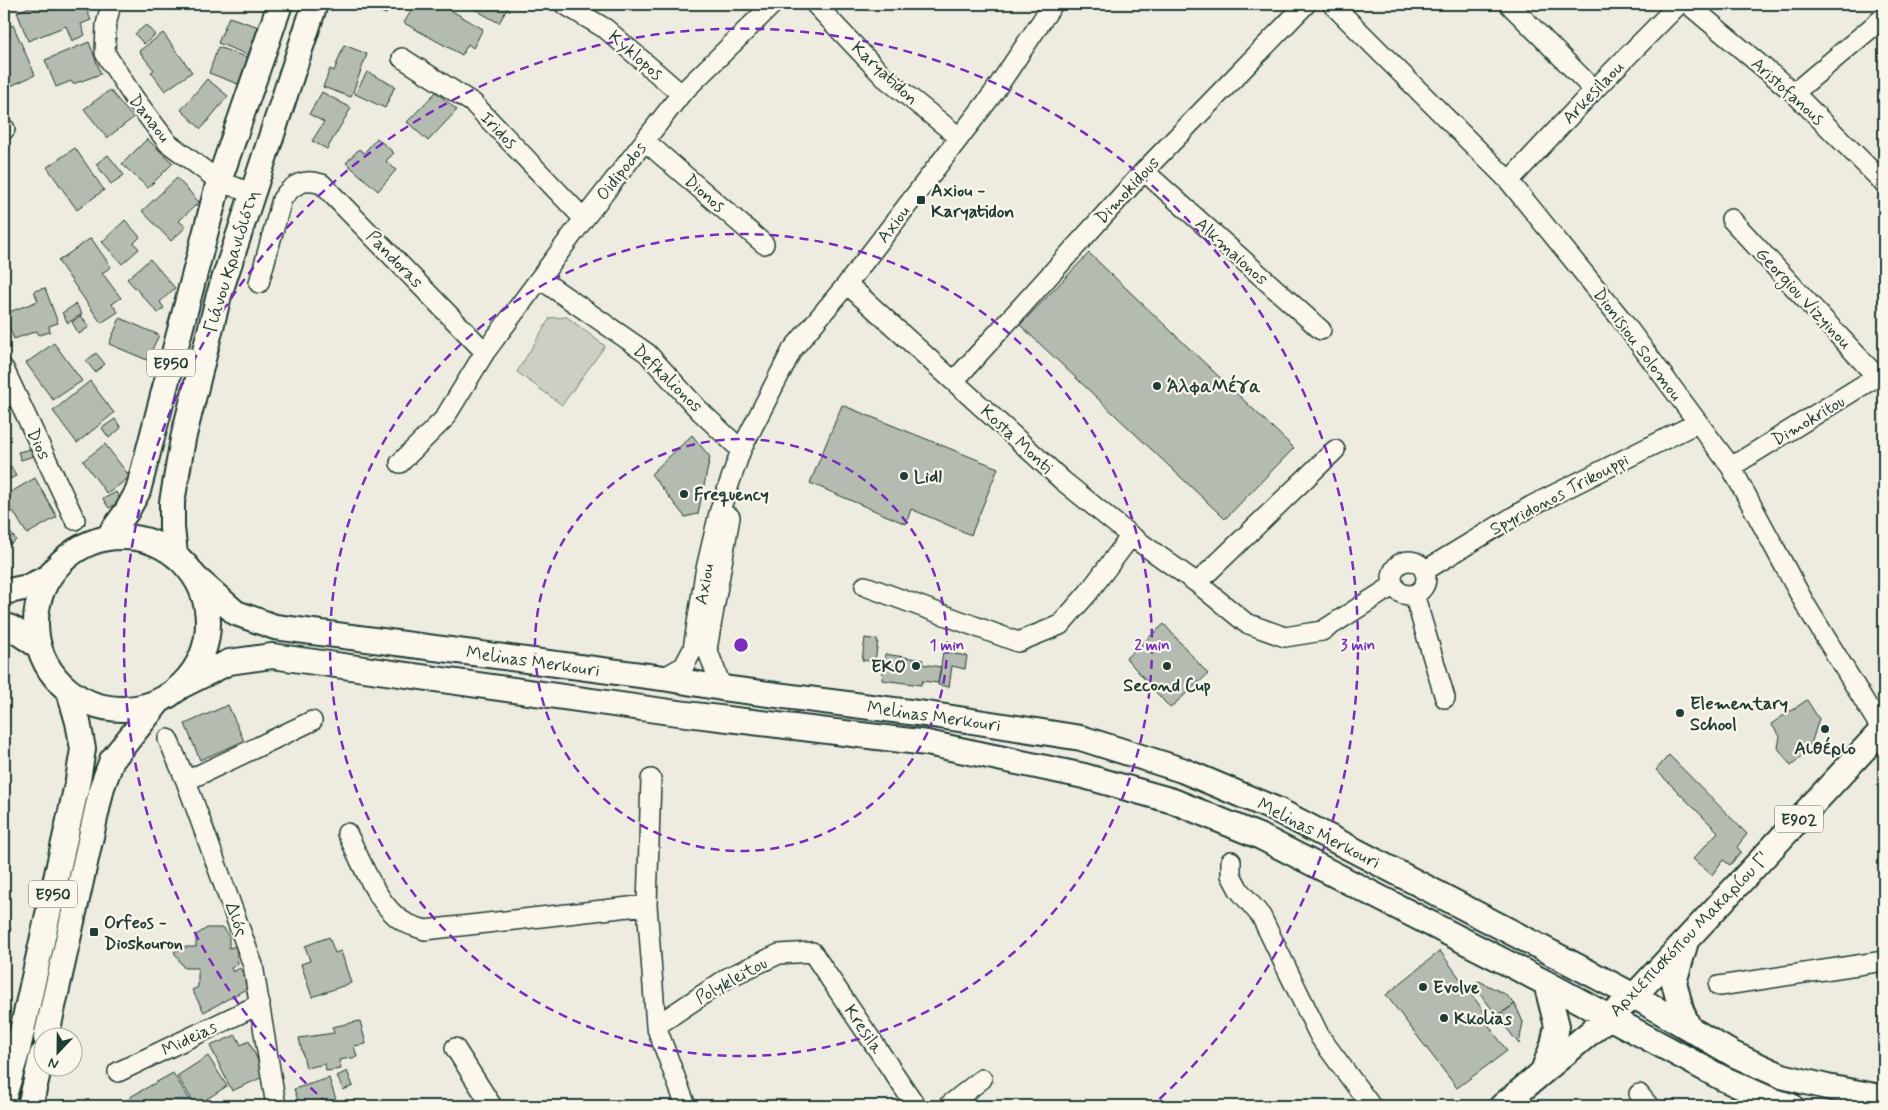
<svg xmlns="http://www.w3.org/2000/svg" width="1888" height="1110" font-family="Mynerve,sans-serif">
<rect width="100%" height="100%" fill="#eeece1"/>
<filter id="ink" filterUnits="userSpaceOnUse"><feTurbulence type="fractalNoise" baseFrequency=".02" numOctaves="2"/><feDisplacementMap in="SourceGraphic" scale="10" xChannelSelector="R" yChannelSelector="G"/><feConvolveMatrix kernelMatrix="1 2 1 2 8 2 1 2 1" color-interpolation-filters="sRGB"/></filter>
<g filter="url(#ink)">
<path fill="#cbcfc4" stroke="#75867c" d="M567 317 605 346 562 405 517 372 550 318Z"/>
<path fill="#b4bbb0" stroke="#1f3d34" d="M38 4H49L50 8 60 4H84L91 20 81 24 85 35 72 41 66 26 28 41 17 12Z
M361 4H390L386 14Z
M415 4H440L483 29 473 48 468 44 462 55 404 23Z
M465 4H510L499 23Z
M229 17 259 27 248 55 218 43Z
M13 25 35 75 4 89V29Z
M146 25 155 35 144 44 135 34Z
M163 33 192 72 165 91 151 72 154 70 139 51Z
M89 42 101 74 73 84 71 81 56 87 45 60Z
M344 45 367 54 351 97 323 87 330 69 334 71Z
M218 47 249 58 238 84 209 73Z
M367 72 395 86 385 108 355 94Z
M207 79 228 96 201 129 181 110Z
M110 90 133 118 107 138 84 109Z
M322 92 351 108 327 149 312 141 324 122 309 114Z
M436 92 457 110 428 141 407 122Z
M377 138 394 153 386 161 396 170 378 191 346 163 359 149 364 153Z
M147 139 173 163 148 188 122 164Z
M75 148 104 190 77 210 47 167Z
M108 155 124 175 111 184 96 164Z
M177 178 199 202 179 221 186 227 171 241 142 211Z
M125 220 140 237 134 243 139 249 122 264 102 242Z
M91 238 111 267 102 273 121 298 112 304 118 312 101 323 58 261Z
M1089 253 1294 448 1225 519 1020 325Z
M150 259 175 288 160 302 164 308 158 313 127 279Z
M45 288 58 323 49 326 50 332 39 335 37 331 14 339 4 314 38 301 34 291Z
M76 304 82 314 68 323 62 313Z
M81 316 89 327 79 334 72 322Z
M120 318 159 335 147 360 109 344Z
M54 343 82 381 53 400 26 363Z
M96 353 105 364 95 372 86 361Z
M90 381 114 413 77 443 53 411Z
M842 405 998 468 971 535 911 509 906 524 810 483Z
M115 419 121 428 109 438 102 428Z
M692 435 710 457 698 514 685 517 651 474Z
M105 444 130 477 107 494 83 461Z
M31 449 34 456 21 460 18 452Z
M11 466 16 476 4 482V469Z
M35 478 57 517 27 534 13 511 4 517V496Z
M116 492 121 501 109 508 103 499Z
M4 524 16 540 9 545 4 538Z
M1164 624 1208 674 1170 708 1126 658Z
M865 638 878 640 875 662 862 660Z
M943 652 967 656 965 669 952 666 949 687 938 685Z
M885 654 923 660 922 664 941 667 938 683 922 681 921 685 882 680Z
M1807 700 1819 719 1811 744 1806 748 1808 752 1791 766 1778 748 1780 736 1771 724Z
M228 705 244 741 200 760 185 724Z
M1669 755 1747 834 1737 847 1741 852 1730 865 1723 860 1712 875 1693 859 1718 832 1656 770Z
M4 921 11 929 4 936Z
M207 928H224L229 937V948L236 946 238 964 231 968 233 972 240 968 250 987 204 1012 192 990 198 987V968H184L174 952 183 947H196V935Z
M329 937 335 953 341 951 351 983 312 997 301 964 310 961 305 946Z
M1440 951 1485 1013 1482 1016 1507 1051 1457 1088 1386 995Z
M1479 981 1505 994 1515 1004 1497 1016 1474 985Z
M1515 1004 1523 1022 1519 1044 1497 1016Z
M360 1021 366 1044 354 1046 357 1057 339 1060 341 1069 326 1071 325 1064 306 1068 299 1038 334 1033 332 1027Z
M236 1035 241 1045 249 1041 265 1076 232 1091 210 1046Z
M208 1056 227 1086 196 1106 177 1076Z
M347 1071 353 1086 343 1090 337 1076Z
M173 1073 193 1105 136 1106 130 1097Z
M329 1078 338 1106H300L294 1089Z"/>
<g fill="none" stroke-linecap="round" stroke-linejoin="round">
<defs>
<path id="minor" d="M111 4 106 25 105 53 134 98 168 143 219 181 251 193
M564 4 606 29 681 94
M815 4 884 77 959 137
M1332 4 1509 181 1621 319 1731 467 1805 604 1882 730
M1509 4 1594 90
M1688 4 1794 93 1884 183
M402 58 473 103 584 219
M1794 93 1884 17
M4 130 5 129
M645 141 764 244
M1144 171 1321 330
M1509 181 1594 90 1679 4
M1731 219 1877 377
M540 279 647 353 699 410 741 450
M259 283 282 199C293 184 304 178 322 184L485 352
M847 284 1063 481 1131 536 1197 583 1246 623 1285 637 1322 631 1394 585
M4 369 75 520
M954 381 1144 171 1306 4
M400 463 444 419 485 352 584 219 681 94 773 4
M1731 467 1884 372
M1392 578a17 17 0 1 1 34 0a17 17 0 1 1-34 0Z
M1424 571 1531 506 1697 423
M1197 583 1335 450
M865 586 1018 642 1060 625 1088 593 1131 536
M1414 594 1445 698
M663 678 684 666 693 649 705 573 719 513 741 450 792 350 847 284 992 95 1053 4
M722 688 707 649 730 517
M168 739 186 781 253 965 276 1106
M651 779 647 905 656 1026 686 1106
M186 781 312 721
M347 833C361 860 378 909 406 923 412 926 419 928 425 930L647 905
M1231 861V875L1239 890 1261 916 1320 1037 1371 1106
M1719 986 1884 961
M656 1026 729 977 779 954 812 952 916 1106
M455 1048 492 1106
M118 1072 260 1004
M1639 1094 1649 1106
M948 1106 982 1079"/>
<path id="major" d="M36 623a86 86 0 1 1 172 0a86 86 0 1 1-172 0Z
M108 537 127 511 138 491 219 181 280 4
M175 554 172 528V502L183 439 219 295 315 4
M196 578 236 613 275 627 663 678 722 688 933 715 1081 738 1182 770 1277 810 1634 996 1733 1054 1782 1076 1827 1087 1875 1096H1884
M4 592 28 587 49 577
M4 625 13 629 37 645
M181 686 229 662 272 656 670 712 927 743 1084 776 1173 801 1261 837 1546 983 1722 1078 1771 1100 1791 1106
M1685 945 1674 982 1681 1010 1689 1028
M46 1038 102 787 112 760 159 701
M1543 1071 1553 1045 1557 1026 1546 983
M4 1096 18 1049 78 780 83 749 78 722 69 691
M30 1106 42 1055
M1502 1106 1634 996 1884 728"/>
</defs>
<use href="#minor" stroke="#1f3d34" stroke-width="22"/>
<use href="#major" stroke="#1f3d34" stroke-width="28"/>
<use href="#minor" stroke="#fbf7ec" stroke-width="19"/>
<use href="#major" stroke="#fbf7ec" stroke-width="24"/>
</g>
</g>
<g fill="none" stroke="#7b2cbf" stroke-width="2.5" stroke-dasharray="9 6">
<circle cx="741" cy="645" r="206"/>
<circle cx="741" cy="645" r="411"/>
<path d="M328 1104A617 617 0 1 1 1154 1104"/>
</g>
<g fill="#1f3d34" stroke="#fbf7ec" stroke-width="2">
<rect x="916" y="195" width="10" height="10" rx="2.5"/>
<circle cx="1157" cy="386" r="5"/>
<circle cx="904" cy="476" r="5"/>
<circle cx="684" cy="494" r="5"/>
<circle cx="916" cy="666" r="5"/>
<circle cx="1167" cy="666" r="5"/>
<circle cx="1680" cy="713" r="5"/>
<circle cx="1825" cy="729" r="5"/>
<rect x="89" y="927" width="10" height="10" rx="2.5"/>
<circle cx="1423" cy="987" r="5"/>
<circle cx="1444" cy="1018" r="5"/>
</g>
<g text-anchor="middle" stroke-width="4.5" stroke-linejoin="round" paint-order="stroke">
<g fill="#fbf7ec" stroke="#61756b" stroke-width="1">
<rect x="147" y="349.5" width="48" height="27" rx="4"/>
<rect x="1775" y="805.5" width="48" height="27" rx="4"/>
<rect x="29" y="880.5" width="48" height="27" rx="4"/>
</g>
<g font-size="16" font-weight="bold" fill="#1f3d34">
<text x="171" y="369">E950</text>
<text x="1799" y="825">E902</text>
<text x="53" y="900">E950</text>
</g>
<g font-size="18" fill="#1f3d34" stroke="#fbf7ec">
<text transform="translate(636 55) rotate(41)" y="6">Kyklopos</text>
<text transform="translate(885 73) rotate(43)" y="6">Karyatidon</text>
<text transform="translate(1788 91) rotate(42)" y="6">Aristofanous</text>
<text transform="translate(1593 92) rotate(-46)" y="6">Arkesilaou</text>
<text transform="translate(150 118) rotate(52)" y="6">Danaou</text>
<text transform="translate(499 130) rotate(46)" y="6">Iridos</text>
<text transform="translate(621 171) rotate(-52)" y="6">Oidipodos</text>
<text transform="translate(1127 190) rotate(-47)" y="6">Dimokidous</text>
<text transform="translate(705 193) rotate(41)" y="6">Dionos</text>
<text transform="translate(893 224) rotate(-53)" y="6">Axiou</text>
<text transform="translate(1232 251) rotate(42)" y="6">Alkmaionos</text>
<text transform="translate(395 259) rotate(46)" y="6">Pandoras</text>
<text transform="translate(231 261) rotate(-73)" y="6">Γιάνου Κρανιδιότη</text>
<text transform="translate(1804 298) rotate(47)" y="6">Georgiou Vizyinou</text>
<text transform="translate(1638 344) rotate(53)" y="6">Dionisiou Solomou</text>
<text transform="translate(668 378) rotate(44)" y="6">Defkalionos</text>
<text transform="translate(1808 420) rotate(-31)" y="6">Dimokritou</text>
<text transform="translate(1017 439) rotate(43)" y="6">Kosta Monti</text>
<text transform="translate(39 444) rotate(65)" y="6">Dios</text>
<text transform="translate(1559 494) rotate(-28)" y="6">Spyridonos Trikouppi</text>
<text transform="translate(704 584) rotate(-80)" y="6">Axiou</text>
<text transform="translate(533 661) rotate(8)" y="6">Melinas Merkouri</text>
<text transform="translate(934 716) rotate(8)" y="6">Melinas Merkouri</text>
<text transform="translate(1319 833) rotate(27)" y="6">Melinas Merkouri</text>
<text transform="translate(237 919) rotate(70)" y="6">Διός</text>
<text transform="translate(1689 934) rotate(-46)" y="6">Αρχιεπισκόπου Μακαρίου Γ'</text>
<text transform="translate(731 980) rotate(-29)" y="6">Polykleitou</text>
<text transform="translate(864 1029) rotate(56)" y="6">Kresila</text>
<text transform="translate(189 1038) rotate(-26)" y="6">Mideias</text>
</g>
<g font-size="18" font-weight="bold" fill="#1f3d34" stroke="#fbf7ec" text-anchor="start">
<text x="931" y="196">Axiou -<tspan x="931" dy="21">Karyatidon</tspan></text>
<text x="1167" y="392">ΆλφαΜέγα</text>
<text x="914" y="482">Lidl</text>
<text x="694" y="500">Frequency</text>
<text x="906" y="672" text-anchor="end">EKO</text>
<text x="1167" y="691" text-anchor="middle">Second Cup</text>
<text x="1690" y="709">Elementary<tspan x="1690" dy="21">School</tspan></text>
<text x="1825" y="754" text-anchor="middle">Αιθέριο</text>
<text x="104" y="928">Orfeos -<tspan x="104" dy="21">Dioskouron</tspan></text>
<text x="1433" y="993">Evolve</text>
<text x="1454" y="1024">Kkolias</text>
</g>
</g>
<circle cx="741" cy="645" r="8" fill="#7b2cbf" stroke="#fbf7ec" stroke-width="2.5"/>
<g font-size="15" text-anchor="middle" font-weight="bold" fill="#7b2cbf" stroke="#fbf7ec" stroke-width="4.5" stroke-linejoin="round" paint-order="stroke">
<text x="947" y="650">1 min</text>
<text x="1152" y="650">2 min</text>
<text x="1358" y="650">3 min</text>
</g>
<rect width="1888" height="1110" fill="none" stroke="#fbf7ec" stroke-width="20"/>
<rect x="10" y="10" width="1868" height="1090" fill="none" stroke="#1f3d34" stroke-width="2" filter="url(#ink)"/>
<g transform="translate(58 1052) rotate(202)"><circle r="24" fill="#fbf7ec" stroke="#a3ada2"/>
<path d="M0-4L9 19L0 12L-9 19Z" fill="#1f3d34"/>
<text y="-8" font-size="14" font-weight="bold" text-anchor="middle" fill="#1f3d34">N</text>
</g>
</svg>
